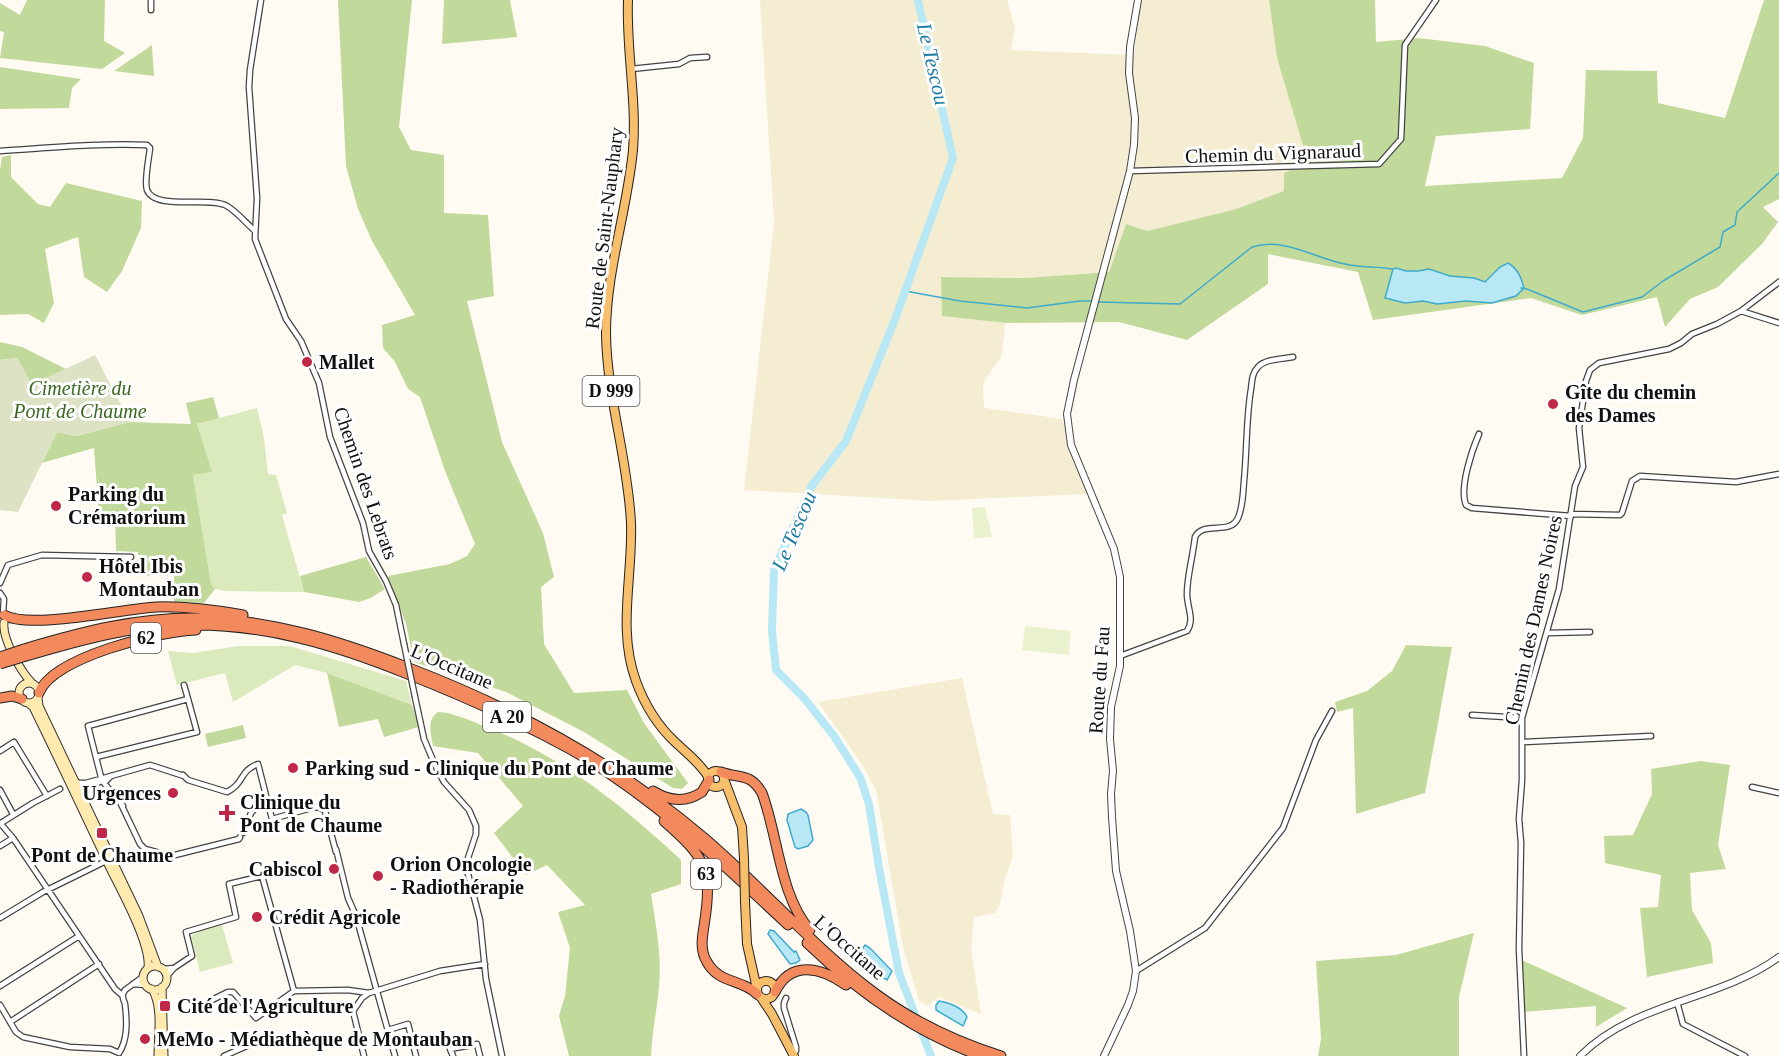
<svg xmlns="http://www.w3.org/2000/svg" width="1779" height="1056" font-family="'Times New Roman',serif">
<rect width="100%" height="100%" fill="#fffbf3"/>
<path fill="#f5edd2" d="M760 0H1007L1015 28 1011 50 1134 55 1141 0H1269L1277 58 1309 162 1284 191 1236 209 1146 231 1126 224 1109 272 1025 278 941 277 943 316 1006 323 1001 357 983 383 984 408 1062 419 1088 494 930 501 744 490 774 223Z
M962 678 993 814 1010 815 1013 856 1004 882 1000 905 995 913 974 917 971 949 981 1014 939 997 928 1006 919 1001 903 947 876 790 861 763 818 702Z"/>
<path fill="#dbeabc" d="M257 408 264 438 268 474 276 475 287 513 282 515 304 592 224 591 215 589 211 584 193 475 211 472 197 424Z
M239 646H290L406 681 412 705 327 673 295 665 233 702 225 673 177 685 168 651 193 653Z
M222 925 233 963 200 972 191 936 202 929Z"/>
<path fill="#c1da9b" d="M27 0H105L104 41 125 53 102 69 0 58 4 32 0 31V3L20 15Z
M338 0H412L399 127 411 150 444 155V213L488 215 494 296 467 301 502 442 543 533 554 577 541 587 544 644 574 693 627 690 644 723 688 783 682 789 673 788 584 732 506 692 414 662 406 624 388 576 450 564 467 556 475 544 445 471 420 397 408 389 395 362 383 348 382 325 415 315 372 241 358 209 346 166Z
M444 0H510L517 37 442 44Z
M1269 0H1375L1376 42 1419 38 1485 46 1534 63 1530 129 1436 136 1425 186 1562 178 1583 138 1586 70 1657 71 1658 103 1725 118 1764 0H1779V199L1763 207 1778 222 1762 244 1718 287 1690 299 1665 327 1657 297 1582 315 1531 298 1373 320 1358 272 1268 254V284L1187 340 1119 322 1006 323 942 316 941 277 1025 278 1109 272 1126 224 1147 231 1236 209 1284 191V173L1308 162 1277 58Z
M152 45 154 76 114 71Z
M0 67 81 79 72 88 69 108 0 109Z
M11 155V177L38 204 50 207 66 183 142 201 141 228 122 271 107 292 84 277 78 237 45 249 54 303 44 323 28 314 0 315V170L2 157Z
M0 342 22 347 66 369 32 385 17 358 0 360Z
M213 397 219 418 197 424 212 472 193 475 211 584 215 589 204 603 174 602V576H139L138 552 116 551 115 518 99 517 94 448 42 463 57 432 76 436 130 422 191 424 186 403Z
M366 557 385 589 371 598 359 602 304 592 300 576Z
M1406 645 1452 647 1425 793 1356 814 1353 708 1337 712 1335 702 1367 691 1392 671Z
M327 673 412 705 419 727 384 737 378 719 339 727Z
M438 712C453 713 467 719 481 725 558 753 622 805 681 860V884L651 894C656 925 662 955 659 987 657 1010 652 1032 651 1056H569L559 1016 565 996 570 948 558 912 585 905 547 865 526 875 494 833 523 806 478 753 433 746C431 734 426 720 438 712Z
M243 725 246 738 208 747 205 734Z
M1701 761 1730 765 1718 845 1726 869 1690 873 1692 910 1711 943 1713 963 1647 977 1640 908 1658 907 1661 875 1605 863 1604 836 1633 835 1652 794 1651 769Z
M1474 933 1459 997V1056H1318L1321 1039 1316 961 1396 955Z
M1522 960 1627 1008 1596 1027V1006L1524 1012Z"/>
<path fill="#dce2c3" d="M95 355 130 422 76 436 57 432 18 512 0 510V360L17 358 32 385Z"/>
<path fill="#eaf1ce" d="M985 507 992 537 974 538 972 508Z
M1025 626 1071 631 1069 655 1022 650Z"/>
<path fill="#b8e8f6" stroke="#3faacc" stroke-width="1.5" d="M1508 263C1518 269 1521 277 1524 288L1516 296 1492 303 1466 301 1437 304 1423 301 1405 303 1385 298 1393 269 1396 268 1406 271H1418L1429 269 1450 276 1474 278 1485 282 1500 267Z
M801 809 806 812 808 815 813 840 808 846 798 849 795 847 787 820 788 814Z
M770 930 774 931 794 952 796 951 800 960 796 963 790 964 768 934Z
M865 945 870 948 892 971 887 980 880 976 861 955 860 952Z
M939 1001C949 1002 963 1008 967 1017L963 1026 936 1010V1005Z"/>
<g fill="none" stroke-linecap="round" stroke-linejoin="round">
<path stroke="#3faacc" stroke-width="1.5" d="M1521 288 1527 289 1583 312 1642 297 1663 281 1720 247 1723 232 1735 225 1737 212 1779 173
M905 291 960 301 1027 308 1080 301H1092
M1097 302 1180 304 1252 247C1285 237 1314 258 1345 264 1360 268 1376 266 1392 269"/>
<path stroke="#b8e8f6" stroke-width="8" d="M918 0 953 158 894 322 846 441 811 487 774 570 772 631 776 670 804 698 834 736 860 777 869 804 879 868 899 973 931 1056"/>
<defs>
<path id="minor" d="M261 0 250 70 249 87 257 198 255 239 286 319 301 341 319 383 330 437 363 523 369 551 386 581 396 605 404 644
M151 10V0
M631 69 679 64 690 58 707 57
M0 151C49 148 97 143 147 145L150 148C149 158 144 181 147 190 155 211 210 196 227 206 236 211 246 223 255 231
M1130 171 1379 164 1401 139 1405 45 1436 0
M1741 311 1779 323
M1479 434C1472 450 1459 488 1466 505L1472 508 1571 516
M1571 514 1620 515 1622 513 1632 481 1640 476 1736 482 1779 474
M0 583 8 565 42 555 131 557
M0 593 4 599 3 613
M1548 633 1590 632
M1120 656 1187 631C1195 619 1187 608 1187 594 1187 576 1193 556 1195 537 1204 520 1230 536 1238 518 1243 507 1243 493 1244 481 1247 451 1246 419 1251 389 1252 381 1252 373 1258 367 1265 359 1282 359 1293 357
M184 685 188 699
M415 697 424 739 435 765 444 782 469 810 476 826V834L468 858 467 870 480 920 486 979 502 1056
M1472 715 1522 718
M1523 742 1651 736
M0 751 14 742 47 796
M96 757 197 732 188 699 88 726 102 781
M183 775 188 780 227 792C245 783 239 771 258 764L272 819 315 807 321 808 325 811 336 852
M75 781 79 783H86L150 765 184 776
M104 783 123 806
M1752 787 1779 793
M0 790 13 814
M81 793 83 789 102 781 104 783 111 776
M121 804 140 844 145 849 171 856 239 839 240 837
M0 823 13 838 115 989 122 995
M1 823 33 803 60 789
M243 833 251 813 266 796
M0 846 13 838
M336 849 348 898 356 916 395 1056
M0 918 43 892 108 860
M163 969 174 968
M1136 971 1205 928 1283 828 1316 740 1332 711
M167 976 174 968 192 956 186 932 236 917 229 884 262 876 294 991
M133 984 146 985
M0 986 79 936
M125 990 144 976
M294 991 348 990 369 993 440 971 485 964
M786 998 784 1003V1008L796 1047V1051L792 1053
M1677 1002 1683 1024 1745 1056
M0 1005 16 1032 23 1037 70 1047 110 1049 119 1053C128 1039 127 1021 125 1004 123 998 121 996 125 990
M198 1007 228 992H233L256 1018 294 991
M10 1022 99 964
M388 1030 408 1024 416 1056
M224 1056 249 1045
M364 1056 353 1011 362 998 369 993
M453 1056 450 1049 477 1044 480 1056
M1524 1056 1519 949 1521 843 1519 819 1522 780V718L1559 589 1575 486 1583 467 1579 428 1586 381 1590 370 1599 363 1669 349 1681 343 1692 334 1717 324 1741 311 1779 282"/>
<path id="tertiary" d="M1104 1056 1128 1005 1133 991 1136 971 1130 931 1116 871 1112 817 1111 794 1113 771 1110 739 1111 707 1120 666V577L1114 549 1071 445 1067 414 1074 380 1130 171 1134 145 1135 118 1129 73 1130 47 1138 0
M1580 1056C1635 1001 1719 1001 1779 957"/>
<path id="secondary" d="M4 623C2 639 21 672 32 683
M19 693a10 10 0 1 1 20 0a10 10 0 1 1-20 0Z
M38 698 39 706 139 916 158 967
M28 703 33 707C59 760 84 813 109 866 120 889 151 943 148 968
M143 978a12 12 0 1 1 24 0a12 12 0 1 1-24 0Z
M162 987 164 1056
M152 989C163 1007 158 1036 158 1056"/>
<path id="primary" d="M628 0C626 50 637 100 633 150 627 212 606 271 606 334 607 398 628 459 631 523 633 576 617 630 636 681 644 703 657 725 675 742 687 753 700 763 709 778
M708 779a8 8 0 1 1 16 0a8 8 0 1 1-16 0Z
M724 779 742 827 744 858
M745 902 747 944 757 989
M757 990a9 9 0 1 1 18 0a9 9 0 1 1-18 0Z
M762 999 772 1014 794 1056"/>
<path id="motorway" d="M4 615C30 630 122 609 156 607 185 606 214 610 243 615
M24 649C81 632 138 617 199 618 273 620 340 641 409 668 516 709 615 762 703 837 762 887 814 948 876 994 914 1022 957 1042 1001 1056
M26 656C80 640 133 625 190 625 265 624 336 645 405 673 461 695 517 720 570 749 652 796 720 861 788 925
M39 693C52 657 161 631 196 630
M0 698 12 696 22 699
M721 772C739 779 750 772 762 793 778 835 780 897 810 930
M653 791C669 801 686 803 702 792L709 780
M664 821C706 858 713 869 704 926 702 938 700 951 707 962 719 984 742 979 757 994
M807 943C858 992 914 1032 981 1056
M775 992C791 959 822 968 846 985"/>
</defs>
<use href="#minor" stroke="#434343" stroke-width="7"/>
<use href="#tertiary" stroke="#434343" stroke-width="8"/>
<use href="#secondary" stroke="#323232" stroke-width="9"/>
<use href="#primary" stroke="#212121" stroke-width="10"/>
<use href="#motorway" stroke="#212121" stroke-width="11"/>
<use href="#minor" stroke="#fff" stroke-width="4.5"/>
<use href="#tertiary" stroke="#fff" stroke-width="6"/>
<use href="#secondary" stroke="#fee9af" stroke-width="7"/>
<use href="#primary" stroke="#f7bf6b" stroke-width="8"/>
<use href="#motorway" stroke="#f38a5d" stroke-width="9"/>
<defs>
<path id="minor-bridge" d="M404 644 415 697"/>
<path id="primary-bridge" d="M744 858 745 902"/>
<path id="motorway-bridge" d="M0 657 24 649
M0 664 26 656"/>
</defs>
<use href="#minor-bridge" stroke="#434343" stroke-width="7" stroke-linecap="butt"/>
<use href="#primary-bridge" stroke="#212121" stroke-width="10" stroke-linecap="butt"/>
<use href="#motorway-bridge" stroke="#212121" stroke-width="11" stroke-linecap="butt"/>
<use href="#minor-bridge" stroke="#fff" stroke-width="4.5"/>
<use href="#primary-bridge" stroke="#f7bf6b" stroke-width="8"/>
<use href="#motorway-bridge" stroke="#f38a5d" stroke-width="9"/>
</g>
<g fill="#c02847" stroke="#fff" stroke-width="2">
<circle cx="307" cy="362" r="6"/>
<circle cx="1553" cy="404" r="6"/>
<circle cx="56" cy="506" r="6"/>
<circle cx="87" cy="577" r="6"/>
<circle cx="293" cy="768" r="6"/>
<circle cx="173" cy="793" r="6"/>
<path d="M224 804h6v6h6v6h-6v6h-6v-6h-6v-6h6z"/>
<rect x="96" y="827" width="12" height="12" rx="3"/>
<circle cx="334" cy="869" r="6"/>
<circle cx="378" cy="876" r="6"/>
<circle cx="257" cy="917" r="6"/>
<rect x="159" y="1000" width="12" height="12" rx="3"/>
<circle cx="145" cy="1039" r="6"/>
</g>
<g text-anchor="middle" stroke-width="6" stroke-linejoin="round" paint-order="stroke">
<g fill="#fff" stroke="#585858" stroke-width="1.5">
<rect x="582.5" y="376" width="57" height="30" rx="4.5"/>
<rect x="131" y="623" width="30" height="30" rx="4.5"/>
<rect x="483" y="702" width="48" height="30" rx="4.5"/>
<rect x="691" y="859" width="30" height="30" rx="4.5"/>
</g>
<g font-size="18" font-weight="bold" fill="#101010">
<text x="611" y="397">D 999</text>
<text x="146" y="644">62</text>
<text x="507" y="723">A 20</text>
<text x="706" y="880">63</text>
</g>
<g font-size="20" fill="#101010" stroke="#fff">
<text transform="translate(1273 153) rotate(-2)" y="7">Chemin du Vignaraud</text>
<text transform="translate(604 228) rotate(-83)" y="7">Route de Saint-Nauphary</text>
<text transform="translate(366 483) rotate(71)" y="7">Chemin des Lebrats</text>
<text transform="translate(1533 620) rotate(-78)" y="7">Chemin des Dames Noires</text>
<text transform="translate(452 666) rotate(23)" y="7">L'Occitane</text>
<text transform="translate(1099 680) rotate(-86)" y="7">Route du Fau</text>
<text transform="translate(850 947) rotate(41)" y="7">L'Occitane</text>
</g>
<g font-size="20" font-weight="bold" fill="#101010" stroke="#fff" text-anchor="start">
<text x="319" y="369">Mallet</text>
<text x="1565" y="399">Gîte du chemin<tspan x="1565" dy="23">des Dames</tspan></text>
<text x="68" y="501">Parking du<tspan x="68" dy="23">Crématorium</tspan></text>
<text x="99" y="573">Hôtel Ibis<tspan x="99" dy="23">Montauban</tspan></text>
<text x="305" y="775">Parking sud - Clinique du Pont de Chaume</text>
<text x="161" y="800" text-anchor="end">Urgences</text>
<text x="240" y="809">Clinique du<tspan x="240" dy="23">Pont de Chaume</tspan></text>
<text x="102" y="862" text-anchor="middle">Pont de Chaume</text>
<text x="390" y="871">Orion Oncologie<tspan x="390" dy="23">- Radiothérapie</tspan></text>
<text x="322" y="876" text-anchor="end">Cabiscol</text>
<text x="269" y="924">Crédit Agricole</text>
<text x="177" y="1013">Cité de l'Agriculture</text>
<text x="157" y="1046">MeMo - Médiathèque de Montauban</text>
</g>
<g font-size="20" font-style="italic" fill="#3a6820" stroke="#fff">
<text x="80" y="395">Cimetière du<tspan x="80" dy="23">Pont de Chaume</tspan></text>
</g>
<g font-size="21" font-style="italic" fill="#197ba2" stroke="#fff">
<text transform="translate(933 64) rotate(77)" y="7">Le Tescou</text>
<text transform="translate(794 531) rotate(-67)" y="7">Le Tescou</text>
</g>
</g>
</svg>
